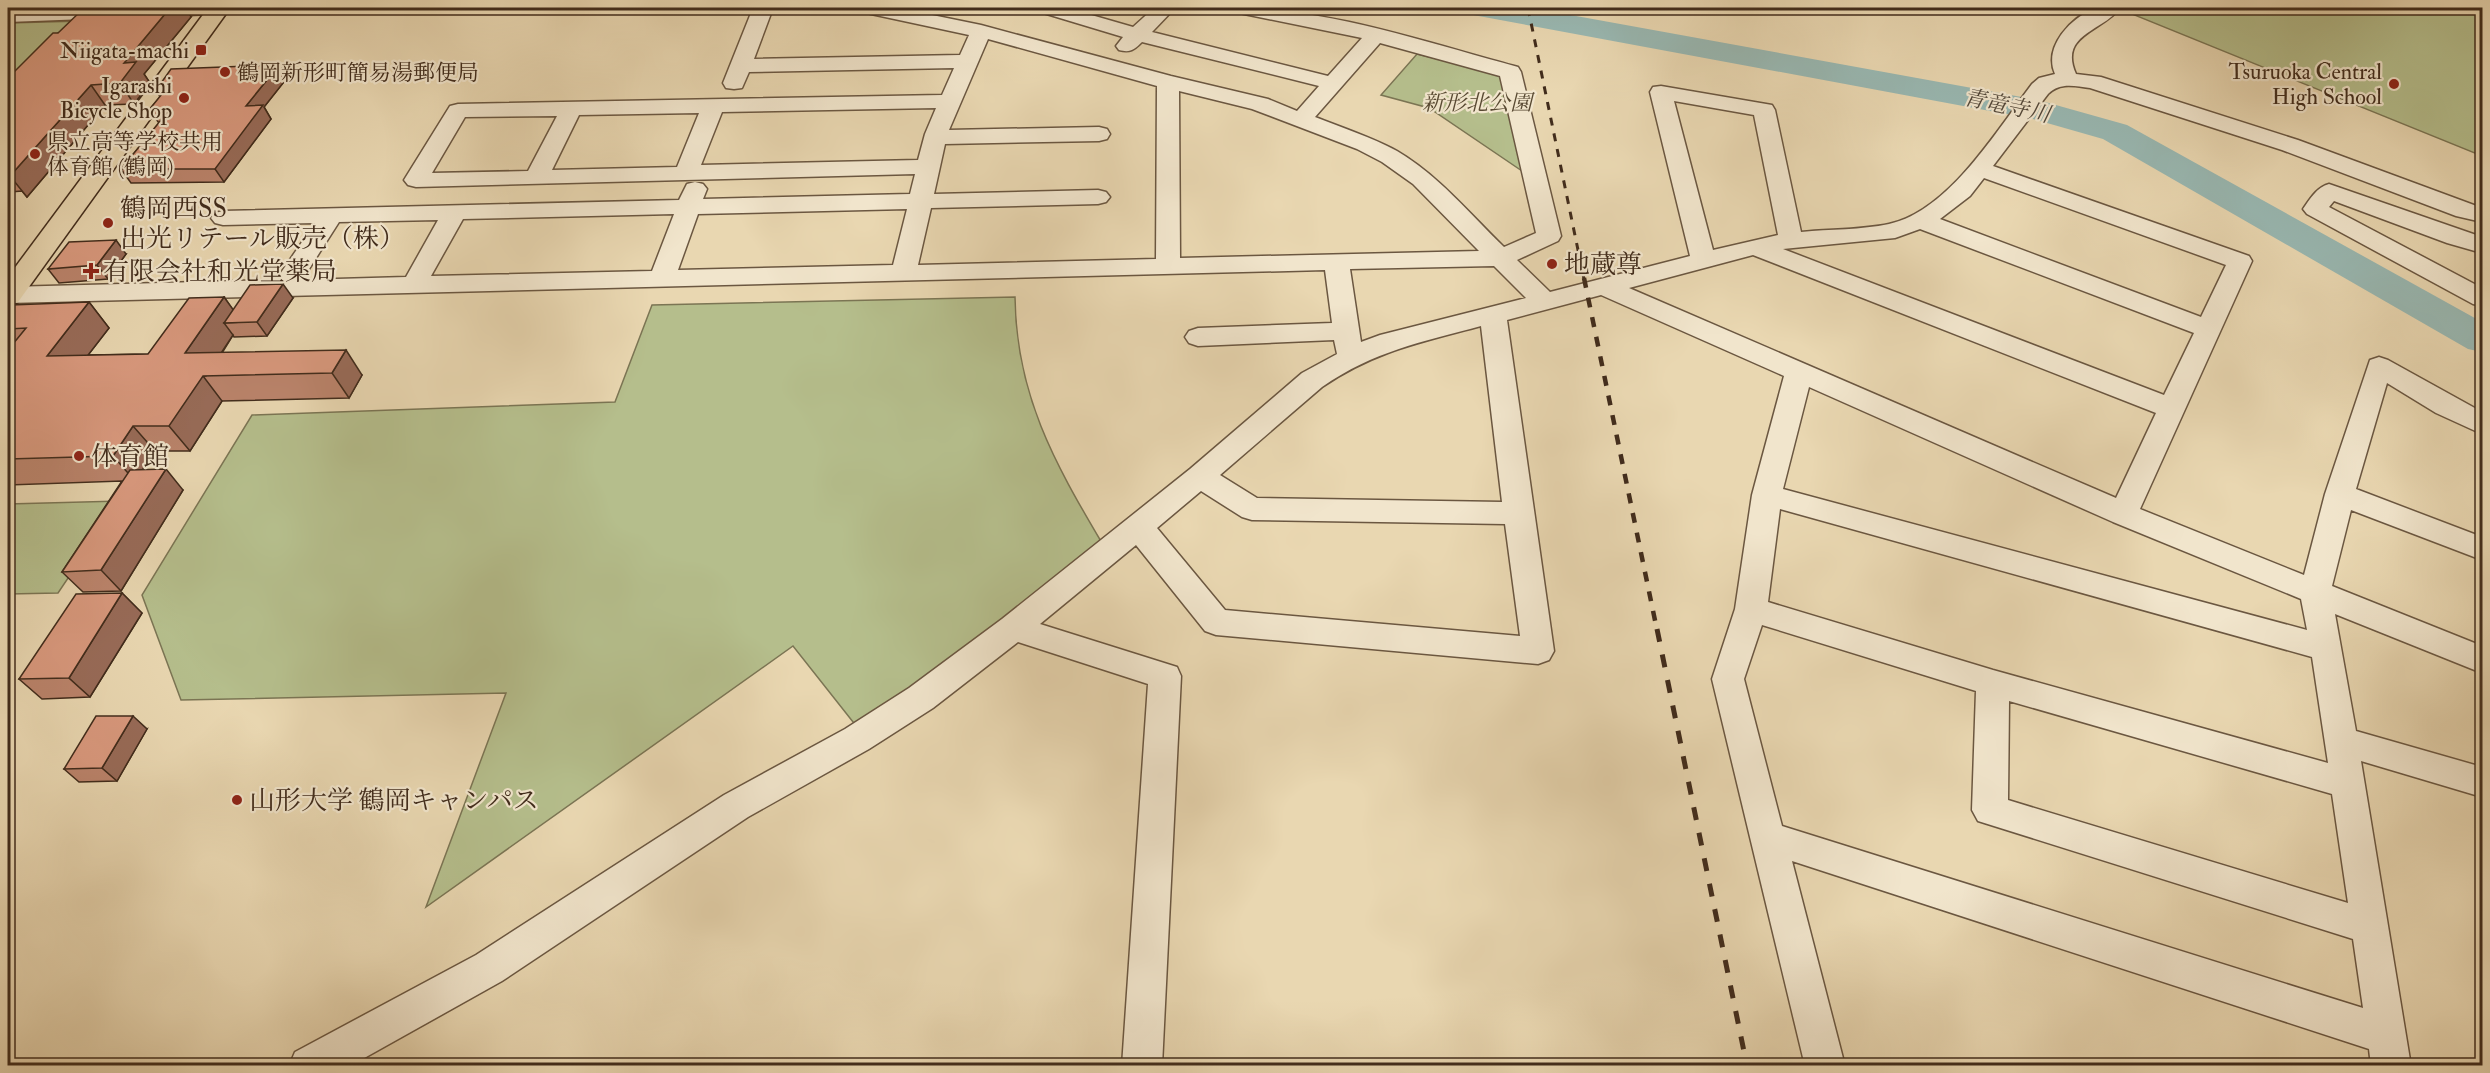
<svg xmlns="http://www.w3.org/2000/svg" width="2490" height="1073" font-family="'IM FELL Double Pica','Noto Serif JP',serif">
<rect width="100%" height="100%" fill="#e9d7b1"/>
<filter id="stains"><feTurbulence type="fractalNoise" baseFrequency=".00333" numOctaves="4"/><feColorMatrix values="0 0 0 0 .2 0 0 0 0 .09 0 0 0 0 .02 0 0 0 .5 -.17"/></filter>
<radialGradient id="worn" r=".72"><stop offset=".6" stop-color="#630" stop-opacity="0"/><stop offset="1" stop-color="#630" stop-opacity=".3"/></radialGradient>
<path fill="#b5be8c" stroke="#7b7554" stroke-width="1.5" d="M2134 8H2482V156L2127 12Z
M82 21 8 98V23Z
M1417 54 1505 75 1525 173 1429 108 1381 95Z
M1015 297C1016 394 1054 462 1102 543L919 688 857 727 793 646 426 907 506 693 181 700 142 595 252 415 615 402 652 305Z
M120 501 58 593 8 594V504Z"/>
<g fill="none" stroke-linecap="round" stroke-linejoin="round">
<path fill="#99b8b2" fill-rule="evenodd" d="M1468 8H1532L2038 100 2127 125 2482 322V352L2468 349 2103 139 2033 119 1484 17 1473 15Z"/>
<defs>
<path id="minor" d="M71 8H224L221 12 214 14 8 22V10Z
M753 8H773L754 59 960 55 969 35 871 14 864 12 861 8H898L981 25 1171 76 1268 99 1297 111 1319 86 1142 42C1134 50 1130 53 1119 50L1116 46 1123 37 1040 12 1037 8H1067L1133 27 1154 8H1175L1152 32 1328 76 1362 38 1244 14 1237 12 1234 8C1327 8 1428 43 1518 67L1521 72 1561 236 1558 241 1517 260 1550 292 1690 256 1650 92 1653 87 1661 86 1772 105 1775 110 1801 232C1830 229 1861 230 1889 224 1949 211 1997 130 2032 84L2039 78 2055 74C2043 47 2071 17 2096 8 2103 6 2114 7 2120 8 2104 31 2058 34 2076 74L2101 77 2298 140 2482 208V222L2456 216 2282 150 2090 88C2074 86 2060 82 2048 94L1993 166 2249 256 2252 261 2140 509 2304 575 2325 494 2370 360 2379 357 2388 360 2482 412V434L2436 413 2387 383 2356 489 2482 537V560L2351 510 2332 586 2482 646V673L2335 614 2356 731 2482 767V797L2361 761 2411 1066H2371L2369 1049 1792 861 1845 1066H1805L1712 679 1735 609 1752 495 1784 376 1601 295 1507 320 1554 651 1549 660 1538 664 1216 635 1205 631 1136 545 1040 624 1177 667 1181 676 1162 1066H1122L1148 684 1018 642 933 708 869 749 748 817 502 981 350 1066H289L295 1052 476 955 724 795 845 729 909 688 1002 619 1190 469 1302 373 1337 354 1334 340 1198 346 1189 343 1185 337 1189 331 1198 328 1332 323 1325 270 8 303V287L276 280 315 223 223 225 215 223 211 218 215 213 223 211 679 200 687 184 695 182 703 184 707 189 703 199 910 194 915 174 416 187 408 185 404 180 450 106 458 104 942 95 954 68 749 72 742 88 734 89 726 88 723 83ZM988 39 1157 86 1156 259 918 265 931 208 1098 204 1106 202 1110 197 1106 192 1098 190 934 194 945 144 1099 141 1107 139 1110 134 1107 129 1099 127 949 130ZM1380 43 1500 76 1536 233 1504 247C1470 214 1438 175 1397 151 1371 137 1343 128 1315 117ZM1179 91 1252 109 1357 149 1382 162 1413 184 1479 251 1180 258ZM1674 101 1754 115 1778 235 1713 250ZM936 108 925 134 918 160 701 165 722 112ZM699 113 677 167 552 170 579 115ZM557 116 528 171 432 173 465 117ZM1984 178 2226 265 2201 317 1940 219 1970 196ZM907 209 893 265 678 270 698 214ZM674 214 652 271 431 276 463 219ZM438 220 406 277 302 280 339 222ZM1920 229 2194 333 2164 395 1783 249 1895 238ZM1753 255 2156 413 2116 498 1629 288ZM1494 266 1526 298 1380 335 1361 342 1350 269ZM1481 326 1502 502 1257 498 1220 475 1322 387C1374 351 1422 342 1481 326ZM1809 387 2113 522 2301 599 2307 630 1783 489ZM1201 491 1242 517 1252 520 1505 524 1520 636 1225 610 1157 528ZM1780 509 2312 657 2328 763 1993 670 1768 602ZM1762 625 1976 691 1972 810 1978 821 2353 939 2363 1008 1782 826 1744 679ZM2009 701 2332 794 2348 903 2008 800Z
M2329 184 2482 237V253L2447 243 2334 201 2329 207 2482 288V306L2473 304 2307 214 2303 209C2310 199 2317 187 2329 184Z"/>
<path id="major" d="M208 8H230L18 302 8 305V277Z"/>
</defs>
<use href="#minor" stroke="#6b5741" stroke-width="3"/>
<use href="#major" stroke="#412c1c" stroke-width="3"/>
<use href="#minor" fill="#f1e5cc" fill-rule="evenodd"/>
<use href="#major" fill="#e9d7b1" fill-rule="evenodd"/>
<path stroke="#412c1c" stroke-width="3" stroke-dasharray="8 8" stroke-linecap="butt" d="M1528 8 1584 279"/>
<path stroke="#412c1c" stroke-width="4.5" stroke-dasharray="10 10" stroke-linecap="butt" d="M1584 278 1657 630"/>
<path stroke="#412c1c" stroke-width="5" stroke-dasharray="13 13" stroke-linecap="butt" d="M1657 629 1747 1066"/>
</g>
<path fill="#bb846c" stroke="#412c1c" stroke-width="1.5" d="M191 17 144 74 150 83 134 104 105 105 27 197 22 191 10 192 8 200V78L58 33Z
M279 65 287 78 264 107 271 119 224 182 131 183 121 169 159 123 149 110 160 97 156 90Z
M126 254 108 279 59 283 48 269Z
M224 297 233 310 293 298 267 336 234 337 233 335 222 353 362 375 349 398 222 401 190 451H155L142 470 183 490 121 591 83 592 62 572 122 481 8 485V350L9 349 8 348V309L89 302 109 328 88 355 148 354Z
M122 593 142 613 90 697 42 699 19 679Z
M147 729 117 781 79 782 64 769Z"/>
<path fill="#986b58" stroke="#412c1c" stroke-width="1.5" d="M170 8H186L191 17 144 74 150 83 134 104 120 83 124 63Z
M279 65 287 78 264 107 271 119 224 182 215 169 246 106Z
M91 85 105 105 27 197 10 176Z
M8 189 10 192 8 200Z
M116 240 126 254 108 279 97 265Z
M283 284 293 298 267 336 257 322Z
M224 297 242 322 224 323 233 335 206 376H203L222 401 190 451 169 426 185 353Z
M89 302 109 328 68 381 47 356Z
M346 350 362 375 349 398 332 373Z
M133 426 155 451 135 481 113 456Z
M166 469 183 490 121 591 101 570Z
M122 593 142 613 90 697 69 678Z
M133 716 147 729 117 781 102 768Z"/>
<path fill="#d9997e" stroke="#412c1c" stroke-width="1.5" d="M84 8H170L124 63 136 62 120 83 91 85 10 176V170H8V78L53 33H58Z
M279 65 246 106 263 105 215 169H121L170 109 149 110 166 89 156 90 171 69Z
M116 240 97 265 48 269 69 242Z
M283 284 257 322 224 323 250 285Z
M224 297 185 353 346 350 332 373 203 376 169 426H133L113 456 8 459V350L26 328 8 329V309L11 305 89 302 47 356 148 354 189 298Z
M166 469 101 570 62 572 130 470Z
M122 593 69 678 19 679 76 594Z
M96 716H133L102 768 64 769Z"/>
<g fill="#8f2418" stroke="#f1e5cc" stroke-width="2">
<rect x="195" y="44" width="12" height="12" rx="3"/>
<circle cx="225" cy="72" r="6"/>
<circle cx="2394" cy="84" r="6"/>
<circle cx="184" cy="98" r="6"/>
<circle cx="35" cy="154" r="6"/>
<circle cx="108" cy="223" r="6"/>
<circle cx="1552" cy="264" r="6"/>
<path d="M88 262h6v6h6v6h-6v6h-6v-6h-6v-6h6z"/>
<circle cx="79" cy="456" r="6"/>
<circle cx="237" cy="800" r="6"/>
</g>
<g text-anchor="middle" stroke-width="4.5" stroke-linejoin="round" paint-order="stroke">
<g font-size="22" fill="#412c1c" stroke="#f1e5cc" text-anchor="end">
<text x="189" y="58">Niigata-machi</text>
<text x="2382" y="79">Tsuruoka Central<tspan x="2382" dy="25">High School</tspan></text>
<text x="237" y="80" text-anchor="start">鶴岡新形町簡易湯郵便局</text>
<text x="172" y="93">Igarashi<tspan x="172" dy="25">Bicycle Shop</tspan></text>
<text x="47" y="149" text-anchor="start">県立高等学校共用<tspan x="47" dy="25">体育館 (鶴岡)</tspan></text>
</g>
<g font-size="22" font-style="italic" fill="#584932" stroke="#f1e5cc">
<text x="1477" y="110">新形北公園</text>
</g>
<g font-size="22" font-style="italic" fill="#53483a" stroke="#f1e5cc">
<text transform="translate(2007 105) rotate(12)" y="8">青竜寺川</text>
</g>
<g font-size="26" fill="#412c1c" stroke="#f1e5cc" text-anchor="start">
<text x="120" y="217">鶴岡西SS<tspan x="120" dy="30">出光リテール販売（株）</tspan></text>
<text x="1564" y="273">地蔵尊</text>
<text x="103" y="280">有限会社和光堂薬局</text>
<text x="91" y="465">体育館</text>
<text x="249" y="809">山形大学 鶴岡キャンパス</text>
</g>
</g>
<rect width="2490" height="1073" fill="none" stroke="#e9d7b1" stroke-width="30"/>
<rect x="9" y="9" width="2472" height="1055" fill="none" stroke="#412c1c" stroke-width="3"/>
<rect x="15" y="15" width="2460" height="1043" fill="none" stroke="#412c1c" stroke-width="1.5"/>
<rect width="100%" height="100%" filter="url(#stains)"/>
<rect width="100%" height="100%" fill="url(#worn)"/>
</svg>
